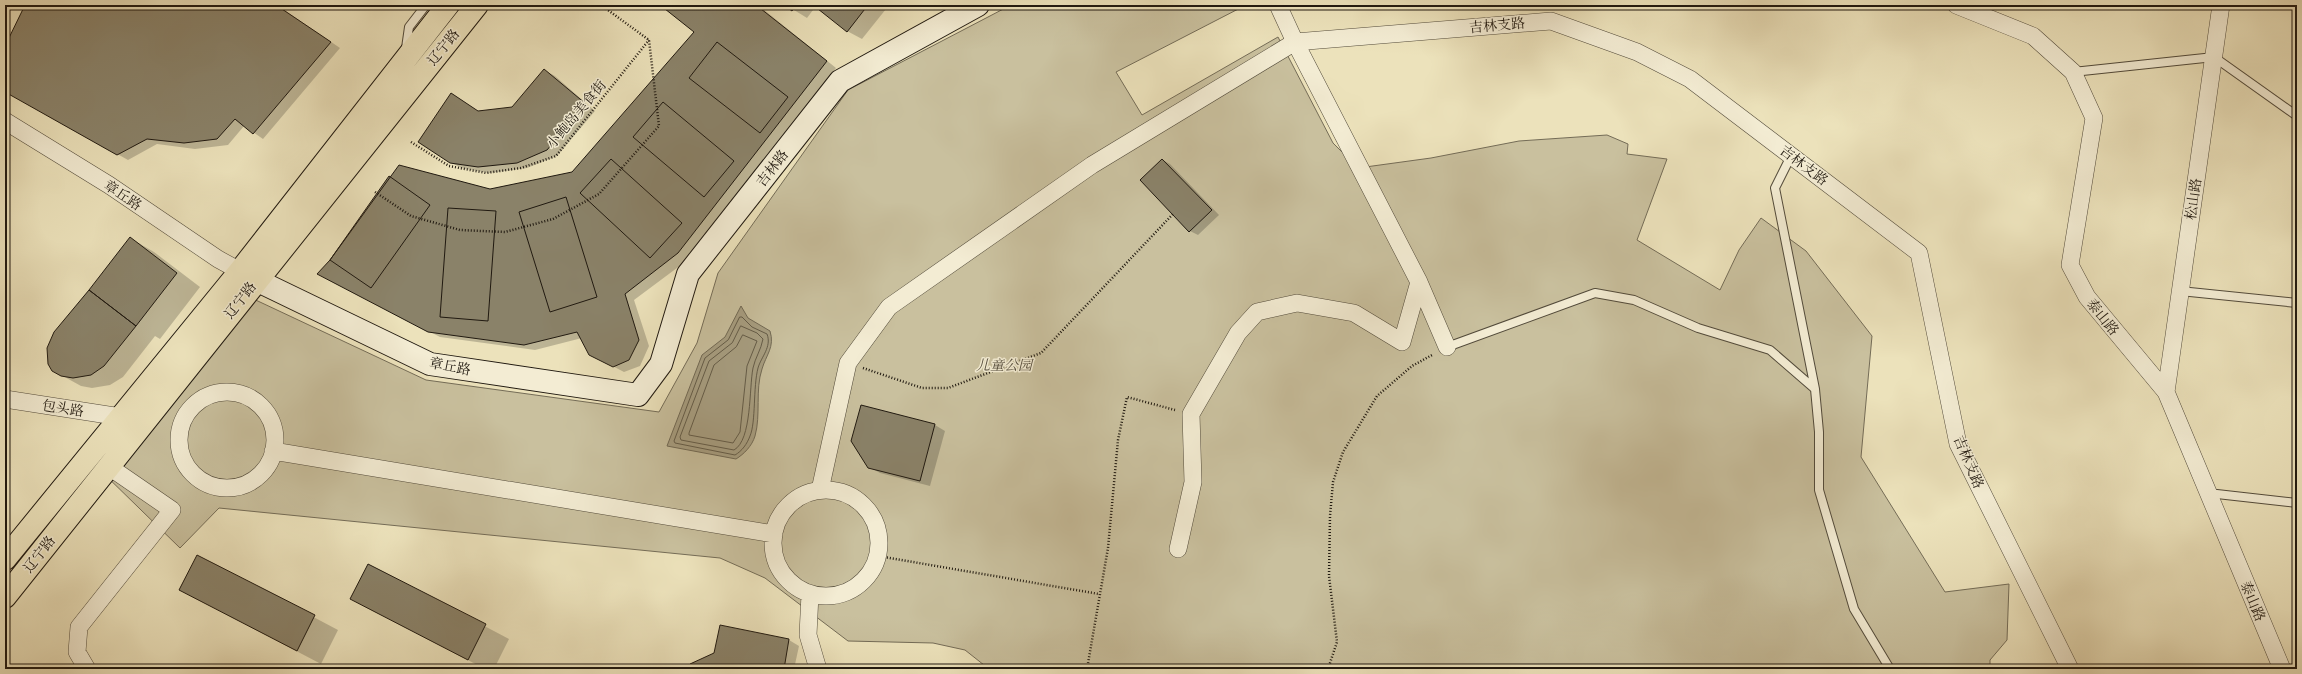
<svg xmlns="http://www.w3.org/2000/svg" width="2302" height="674" font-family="'IM FELL English','Noto Serif SC',serif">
<rect width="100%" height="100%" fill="#ece2bb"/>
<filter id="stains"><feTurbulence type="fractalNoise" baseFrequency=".005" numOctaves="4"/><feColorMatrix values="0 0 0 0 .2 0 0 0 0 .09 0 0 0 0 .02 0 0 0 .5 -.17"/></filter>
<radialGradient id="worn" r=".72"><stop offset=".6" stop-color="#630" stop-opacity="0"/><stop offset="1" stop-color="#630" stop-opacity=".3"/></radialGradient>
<path fill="#c9c09e" stroke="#746c57" d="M1011 5H1246L1116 72 1142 115 1278 37 1333 143 1358 168 1431 158 1519 141 1607 135 1628 144 1627 154 1667 159 1637 240 1720 290 1739 250 1761 218 1806 251 1872 336 1861 457 1945 592 2009 584 2007 640 1990 660V669H989L965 650 933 643 848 641 765 578 720 558 219 508 180 548 99 469 245 295 426 380 659 412 697 343 718 273 848 90Z"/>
<path fill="#a79e81" stroke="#716954" d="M741 306 748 318 770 331C775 347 766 355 762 369 755 390 761 415 755 436 752 446 744 454 736 459L667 446 702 355 725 337Z"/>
<path fill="#0003" d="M26 5H277L340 48 263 139 244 126 228 145 195 149 157 144 128 160 5 91V48Z
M661 5H758L836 68 689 259 634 300 649 346 640 366 624 372 601 360 582 338 535 350 440 337 329 280 331 261 399 166 490 190 573 173 695 32Z
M786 5H880L886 9 862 39 847 31 816 6 807 18Z
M544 70 555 76 595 111 557 156 527 168 489 173 461 168 450 162 479 112 512 108Z
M1163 160 1170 164 1219 215 1198 235 1190 231Z
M130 238 154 252 200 287 160 339 155 336 123 377 110 385 92 388 81 386 52 370 91 289Z
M861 406 935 425 945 431 930 486 880 473 869 467Z
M198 556 338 630 321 664 180 590Z
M369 565 509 639 494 669H485L351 599Z
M721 626 789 640 799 646 794 669H688L715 653Z"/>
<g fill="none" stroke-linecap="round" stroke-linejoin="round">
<path stroke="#645c48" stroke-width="1" d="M740 317H742L752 327 767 334C772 347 761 357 758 368 753 387 756 422 750 436 747 444 742 451 735 455L675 443 674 441 705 358 728 340Z
M741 326 757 333 763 339C761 350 755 358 753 368 749 388 752 440 734 450L681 440 680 437 709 361 732 343Z
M743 335 757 341 747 366 740 432 733 443 689 435V433L714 365 736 347Z"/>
</g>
<path fill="#8a8269" stroke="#201910" d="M25 5H276L331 42 253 134 235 119 217 139 184 143 147 139 117 155 5 92V46Z
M660 5H756L827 61 678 253 625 294 639 340 629 360 613 367 589 355 577 332 524 345 428 332 317 274 330 260 399 165 490 189 572 172 694 32Z
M784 5H796L792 11Z
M813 5H868L847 32Z
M717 42 788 97 760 133 689 78Z
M544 69 586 104 547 150 517 163 478 167 450 163 418 142 451 93 478 111 512 107Z
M663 102 734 161 704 197 633 137Z
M611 159 682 223 650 258 580 193Z
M1162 159 1212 210 1189 232 1140 180Z
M389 176 430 205 371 288 330 260Z
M566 197 597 297 550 312 519 212Z
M448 208 496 211 488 321 440 317Z
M130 237 177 273 136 326 89 290Z
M89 290 136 326 104 366 91 375 73 378 61 376 52 371 48 364 47 348 54 332Z
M861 405 935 424 920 481 868 468 851 441Z
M197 555 315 615 297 651 179 590Z
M368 564 486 624 468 660 350 599Z
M720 625 789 639 784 669H687L690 664 714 653Z"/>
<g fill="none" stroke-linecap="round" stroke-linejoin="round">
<defs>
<path id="lane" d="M406 48 409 27 426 5
M2073 72 2214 57 2297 116
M1791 156 1775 188 1815 389
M2180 291 2297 303
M1447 347 1595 293 1634 300 1698 328 1770 350 1815 389 1819 432V490L1854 609 1890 669
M2208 493 2297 503"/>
<path id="street" d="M1278 5 1295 42 1551 21 1637 52 1690 79 1919 253 1958 444 2070 669
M1956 5 2033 36 2073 72 2094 118 2070 265 2087 297 2166 392 2282 669
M5 121 109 185 218 259 240 271
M2166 392 2221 5
M179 440a48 48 0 1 1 96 0a48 48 0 1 1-96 0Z
M5 399 121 417
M273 451 774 534
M820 490 848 363 889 307 1092 165 1295 42 1419 282 1447 347
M773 543a53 53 0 1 1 106 0a53 53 0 1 1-106 0Z
M1178 549 1193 482 1191 414 1238 333 1257 312 1297 303 1354 313 1402 342 1419 282
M810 594 808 635 818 669
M87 669 77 652 79 627 172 510 108 466"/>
<path id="secondary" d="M256 280 430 364 638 395 661 364 688 274 840 81 978 5"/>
<path id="primary" d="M5 559 240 271 448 5
M5 597 477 5"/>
</defs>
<use href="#lane" stroke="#534b3b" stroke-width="10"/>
<use href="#street" stroke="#534b3b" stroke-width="18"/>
<use href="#secondary" stroke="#201910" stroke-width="24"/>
<use href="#primary" stroke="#201910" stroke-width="24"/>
<path stroke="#201910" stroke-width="2.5" stroke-dasharray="1 2" stroke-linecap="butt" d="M601 5 649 40
M411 142 449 166 486 173 521 168 556 156 649 40
M375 192 411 216 460 230 505 232 553 219 599 194 659 126 649 40
M863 368 922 388H948L1041 353 1173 214
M878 556 1099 594
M1087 669 1108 548 1118 440 1127 397 1175 410
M1328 669 1337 642 1329 576 1330 516 1333 482 1343 452 1377 396 1412 366 1432 355"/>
<use href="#lane" stroke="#f3ecd3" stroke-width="8"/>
<use href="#street" stroke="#f3ecd3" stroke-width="17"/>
<use href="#secondary" stroke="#f3ecd3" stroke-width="22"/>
<use href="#primary" stroke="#ece2bb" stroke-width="22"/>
</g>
<g text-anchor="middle" stroke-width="3" stroke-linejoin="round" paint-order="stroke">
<g font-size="14" fill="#201910" stroke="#f3ecd3">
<text transform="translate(1497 25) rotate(-5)" y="5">吉林支路</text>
<text transform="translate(443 47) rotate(-51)" y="5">辽宁路</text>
<text transform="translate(576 114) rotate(-50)" y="5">小鲍岛美食街</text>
<text transform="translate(1804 165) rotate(37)" y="5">吉林支路</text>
<text transform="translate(772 168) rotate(-52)" y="5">吉林路</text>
<text transform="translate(123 195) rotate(34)" y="5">章丘路</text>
<text transform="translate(2193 199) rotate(-82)" y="5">松山路</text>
<text transform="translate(240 300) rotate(-52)" y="5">辽宁路</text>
<text transform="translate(2103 317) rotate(51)" y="5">泰山路</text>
<text transform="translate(450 366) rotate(11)" y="5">章丘路</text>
<text transform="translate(63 408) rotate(9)" y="5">包头路</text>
<text transform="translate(1969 462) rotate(67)" y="5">吉林支路</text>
<text transform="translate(39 554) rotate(-52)" y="5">辽宁路</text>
<text transform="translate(2253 601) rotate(67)" y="5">泰山路</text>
</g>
<g font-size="14" font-style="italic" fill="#534b3b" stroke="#f3ecd3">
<text x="1004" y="370">儿童公园</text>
</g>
</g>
<rect width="2302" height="674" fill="none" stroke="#ece2bb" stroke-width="20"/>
<rect x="6" y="6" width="2290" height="662" fill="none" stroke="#201910" stroke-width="2"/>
<rect x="10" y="10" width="2282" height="654" fill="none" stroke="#201910"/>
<rect width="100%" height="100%" filter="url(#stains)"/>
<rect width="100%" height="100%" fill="url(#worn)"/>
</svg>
